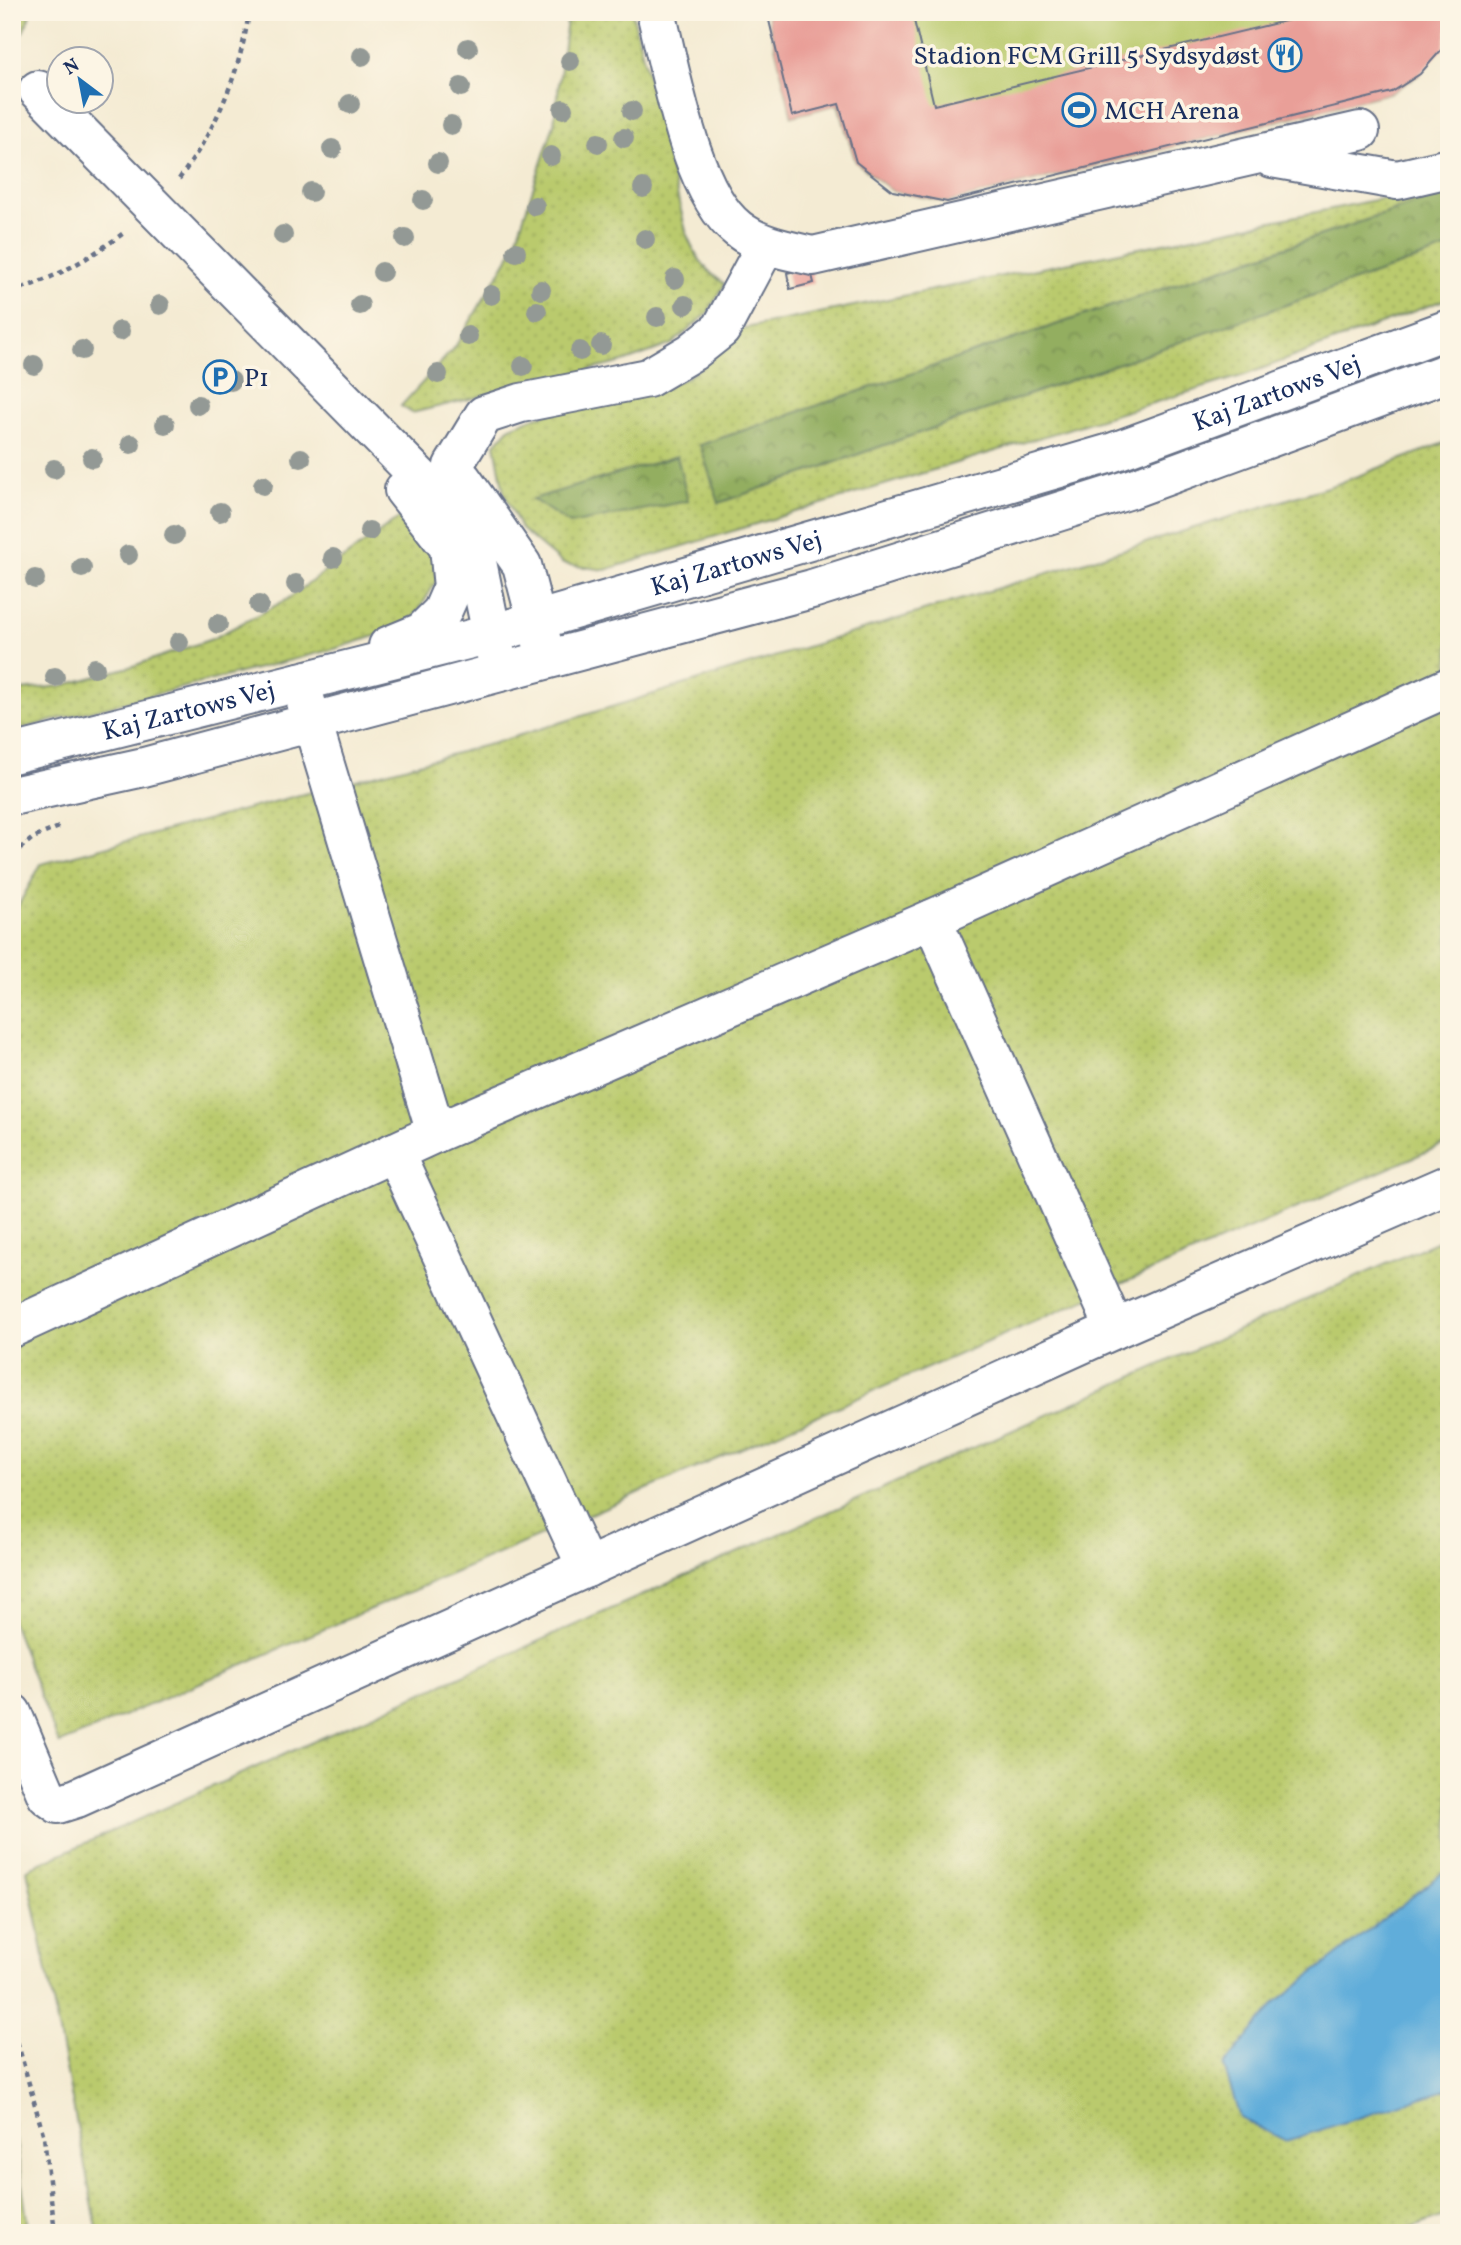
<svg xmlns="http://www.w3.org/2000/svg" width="1461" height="2245" font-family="Vollkorn,serif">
<defs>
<pattern id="grass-dots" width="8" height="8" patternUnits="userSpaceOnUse" patternTransform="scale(1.75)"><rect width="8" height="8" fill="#baca6d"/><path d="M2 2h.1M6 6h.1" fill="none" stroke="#9fae61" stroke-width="1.8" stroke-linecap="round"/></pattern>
<pattern id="forest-crowns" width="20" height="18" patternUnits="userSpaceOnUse" patternTransform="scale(1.75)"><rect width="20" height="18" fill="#93ae60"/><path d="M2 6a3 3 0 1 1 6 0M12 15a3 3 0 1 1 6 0" fill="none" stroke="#778e52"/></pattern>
</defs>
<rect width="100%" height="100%" fill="#fcf5e5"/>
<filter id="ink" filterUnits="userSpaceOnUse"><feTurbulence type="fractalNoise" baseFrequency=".0143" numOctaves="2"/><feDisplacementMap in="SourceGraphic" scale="14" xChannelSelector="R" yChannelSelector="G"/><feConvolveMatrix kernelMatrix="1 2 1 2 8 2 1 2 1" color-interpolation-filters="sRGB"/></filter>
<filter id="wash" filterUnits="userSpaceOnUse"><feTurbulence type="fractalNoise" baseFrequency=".00686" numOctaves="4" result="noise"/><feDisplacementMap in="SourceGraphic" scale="28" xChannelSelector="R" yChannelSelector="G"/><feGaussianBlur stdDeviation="1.57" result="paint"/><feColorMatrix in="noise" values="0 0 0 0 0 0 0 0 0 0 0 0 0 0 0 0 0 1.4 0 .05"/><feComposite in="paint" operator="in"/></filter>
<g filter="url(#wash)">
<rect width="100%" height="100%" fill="#f4ebd3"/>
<path fill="url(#grass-dots)" stroke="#6a7c66" stroke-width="2" d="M12 12H32L24 30 12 47Z
M568 12H632L687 235C696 257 705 271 725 284L707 314 672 344 623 362 412 413 401 406 455 347 513 250 554 124Z
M1449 185V298L1245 375 605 570 563 564 521 529 504 493 495 444 510 427 538 416 685 379 713 357 736 330Z
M1449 441V1142L59 1744 12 1622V917L41 864 494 743 1337 484Z
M406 513 433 550 437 580 416 615 397 629 338 648 12 731V691L61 686 133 666 212 639 286 600Z
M1449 1236V2214L1397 2233H98L27 1869Z
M12 2117 29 2233H12Z"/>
<path fill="url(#forest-crowns)" stroke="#576e5f" stroke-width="2" d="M1449 192V248L719 503 700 445Z
M677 456 688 501 570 524 532 499Z"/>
<path fill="#baca6d" stroke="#6a7c66" stroke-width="2" d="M767 12H1449L1420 74 1392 92 947 202 893 191 856 162 838 104 792 116Z"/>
<path fill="#61adda" stroke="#3e6e9c" stroke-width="2" d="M1449 1868V2089L1286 2141 1240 2118 1224 2066 1276 2002Z"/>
<g id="blocks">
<path fill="#e99f98" d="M767 12H912L934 105 1323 12H1449V23L1443 48 1420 74 1392 92 947 202 893 191 856 162 839 104 792 116Z
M810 267 814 283 790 289 787 273Z"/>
</g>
</g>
<g filter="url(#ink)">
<use href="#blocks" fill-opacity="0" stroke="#677187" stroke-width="2"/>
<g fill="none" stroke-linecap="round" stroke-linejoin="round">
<defs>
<g id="minor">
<path d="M656 12C671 71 690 192 738 229 760 246 786 250 813 256L1360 131"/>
<path d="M38 90 461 519 474 547 497 660"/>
<path d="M1272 158 1397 180 1449 168"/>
<path d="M453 466 484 415 521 403 648 378 692 352 721 329 766 245"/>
<path d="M462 479 522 565 543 646"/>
<path d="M388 646 422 632 442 612 453 587 449 547 404 490"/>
<path d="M300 682 436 1133 932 919 1449 687"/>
<path id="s1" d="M12 754 491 634 1111 453 1449 329"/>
<path d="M12 796 144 767 812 589 1131 489 1449 372"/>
<path d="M932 919 1115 1329"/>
<path d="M394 1152 587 1568"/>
<path d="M12 1328 436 1133"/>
<path d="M12 1713 47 1796 58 1804 77 1798 1115 1329 1449 1184"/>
</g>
</defs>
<use href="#minor" stroke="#677187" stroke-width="42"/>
<path stroke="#677187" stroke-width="4.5" stroke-dasharray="5 5" stroke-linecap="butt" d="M179 179C216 129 240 74 249 12
M12 291C54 280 91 257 125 232
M12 855 33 838 59 827
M12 2023 44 2137 55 2233"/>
<use href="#minor" stroke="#fff" stroke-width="38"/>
</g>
<g fill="#939995">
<circle cx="468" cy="48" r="10"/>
<circle cx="362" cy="56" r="10"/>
<circle cx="570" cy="61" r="10"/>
<circle cx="461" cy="87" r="10"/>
<circle cx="350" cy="104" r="10"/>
<circle cx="563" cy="109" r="10"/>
<circle cx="632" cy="111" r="10"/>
<circle cx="451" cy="125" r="10"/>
<circle cx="624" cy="138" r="10"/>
<circle cx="598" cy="143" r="10"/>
<circle cx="332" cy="149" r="10"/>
<circle cx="551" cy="156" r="10"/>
<circle cx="438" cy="163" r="10"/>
<circle cx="643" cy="188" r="10"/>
<circle cx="311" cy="192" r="10"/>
<circle cx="423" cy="200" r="10"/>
<circle cx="535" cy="206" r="10"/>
<circle cx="283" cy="235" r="10"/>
<circle cx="405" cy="238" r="10"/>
<circle cx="645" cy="239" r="10"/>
<circle cx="516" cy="252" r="10"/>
<circle cx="382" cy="272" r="10"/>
<circle cx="675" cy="279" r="10"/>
<circle cx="541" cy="290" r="10"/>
<circle cx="491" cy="295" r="10"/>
<circle cx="160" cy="305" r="10"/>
<circle cx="360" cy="305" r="10"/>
<circle cx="685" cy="305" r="10"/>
<circle cx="537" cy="311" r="10"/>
<circle cx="657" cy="317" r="10"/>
<circle cx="120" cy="331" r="10"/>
<circle cx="468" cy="336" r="10"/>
<circle cx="601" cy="345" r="10"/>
<circle cx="82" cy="350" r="10"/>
<circle cx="580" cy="351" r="10"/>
<circle cx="34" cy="365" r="10"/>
<circle cx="523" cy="366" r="10"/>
<circle cx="438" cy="374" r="10"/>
<circle cx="231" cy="381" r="10"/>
<circle cx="198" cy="405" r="10"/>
<circle cx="165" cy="424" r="10"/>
<circle cx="131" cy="444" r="10"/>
<circle cx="92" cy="458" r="10"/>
<circle cx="301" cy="458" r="10"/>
<circle cx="54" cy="469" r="10"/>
<circle cx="263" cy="485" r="10"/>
<circle cx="220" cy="512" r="10"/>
<circle cx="369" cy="531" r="10"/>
<circle cx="174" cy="535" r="10"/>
<circle cx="128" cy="555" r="10"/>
<circle cx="333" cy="558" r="10"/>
<circle cx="82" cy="568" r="10"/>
<circle cx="35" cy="579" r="10"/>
<circle cx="296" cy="584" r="10"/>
<circle cx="259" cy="605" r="10"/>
<circle cx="218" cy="624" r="10"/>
<circle cx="179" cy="642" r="10"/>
<circle cx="95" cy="668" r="10"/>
<circle cx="55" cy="677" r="10"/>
</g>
</g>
<defs>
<symbol id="restaurant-ring" viewBox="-11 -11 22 22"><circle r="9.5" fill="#fcf5e5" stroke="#1f6fb2" stroke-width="1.5"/><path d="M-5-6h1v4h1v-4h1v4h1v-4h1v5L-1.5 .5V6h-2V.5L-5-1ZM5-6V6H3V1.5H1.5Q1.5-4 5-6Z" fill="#1f6fb2"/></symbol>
<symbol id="stadium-ring" viewBox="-11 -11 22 22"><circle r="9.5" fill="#fcf5e5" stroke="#1f6fb2" stroke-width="1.5"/><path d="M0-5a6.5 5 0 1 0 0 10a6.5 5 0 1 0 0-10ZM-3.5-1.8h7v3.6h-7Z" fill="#1f6fb2"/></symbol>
<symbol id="parking-ring" viewBox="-11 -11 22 22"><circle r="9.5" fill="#fcf5e5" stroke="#1f6fb2" stroke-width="1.5"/><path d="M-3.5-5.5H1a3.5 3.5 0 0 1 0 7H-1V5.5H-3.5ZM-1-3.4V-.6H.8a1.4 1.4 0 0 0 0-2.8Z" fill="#1f6fb2"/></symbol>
</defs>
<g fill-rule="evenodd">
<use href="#restaurant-ring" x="1266" y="36" width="38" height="38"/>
<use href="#stadium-ring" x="1060" y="91" width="38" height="38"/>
<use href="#parking-ring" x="201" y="358" width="38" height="38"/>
</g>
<g text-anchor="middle" stroke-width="7" stroke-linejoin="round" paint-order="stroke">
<g font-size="26" fill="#1b2f5e" stroke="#fcf5e5" text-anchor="start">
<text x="1260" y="64" text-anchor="end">Stadion FCM Grill 5 Sydsydøst</text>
<text x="1104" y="119">MCH Arena</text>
<text x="244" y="386">P1</text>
</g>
<g font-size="26" fill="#1b2f5e" stroke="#fcf5e5">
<text dy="9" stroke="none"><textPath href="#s1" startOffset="1316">Kaj Zartows Vej</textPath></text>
<text dy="9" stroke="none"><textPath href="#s1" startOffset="749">Kaj Zartows Vej</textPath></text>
<text dy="9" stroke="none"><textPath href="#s1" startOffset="182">Kaj Zartows Vej</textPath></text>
</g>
</g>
<rect width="1461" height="2245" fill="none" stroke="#fcf5e5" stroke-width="42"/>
<g transform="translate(80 80) rotate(328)"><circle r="33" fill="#fcf5e5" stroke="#a2a6af" stroke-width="2"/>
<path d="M0-5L12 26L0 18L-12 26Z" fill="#1f6fb2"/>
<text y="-10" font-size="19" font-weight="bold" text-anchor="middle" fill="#1b2f5e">N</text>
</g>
</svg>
